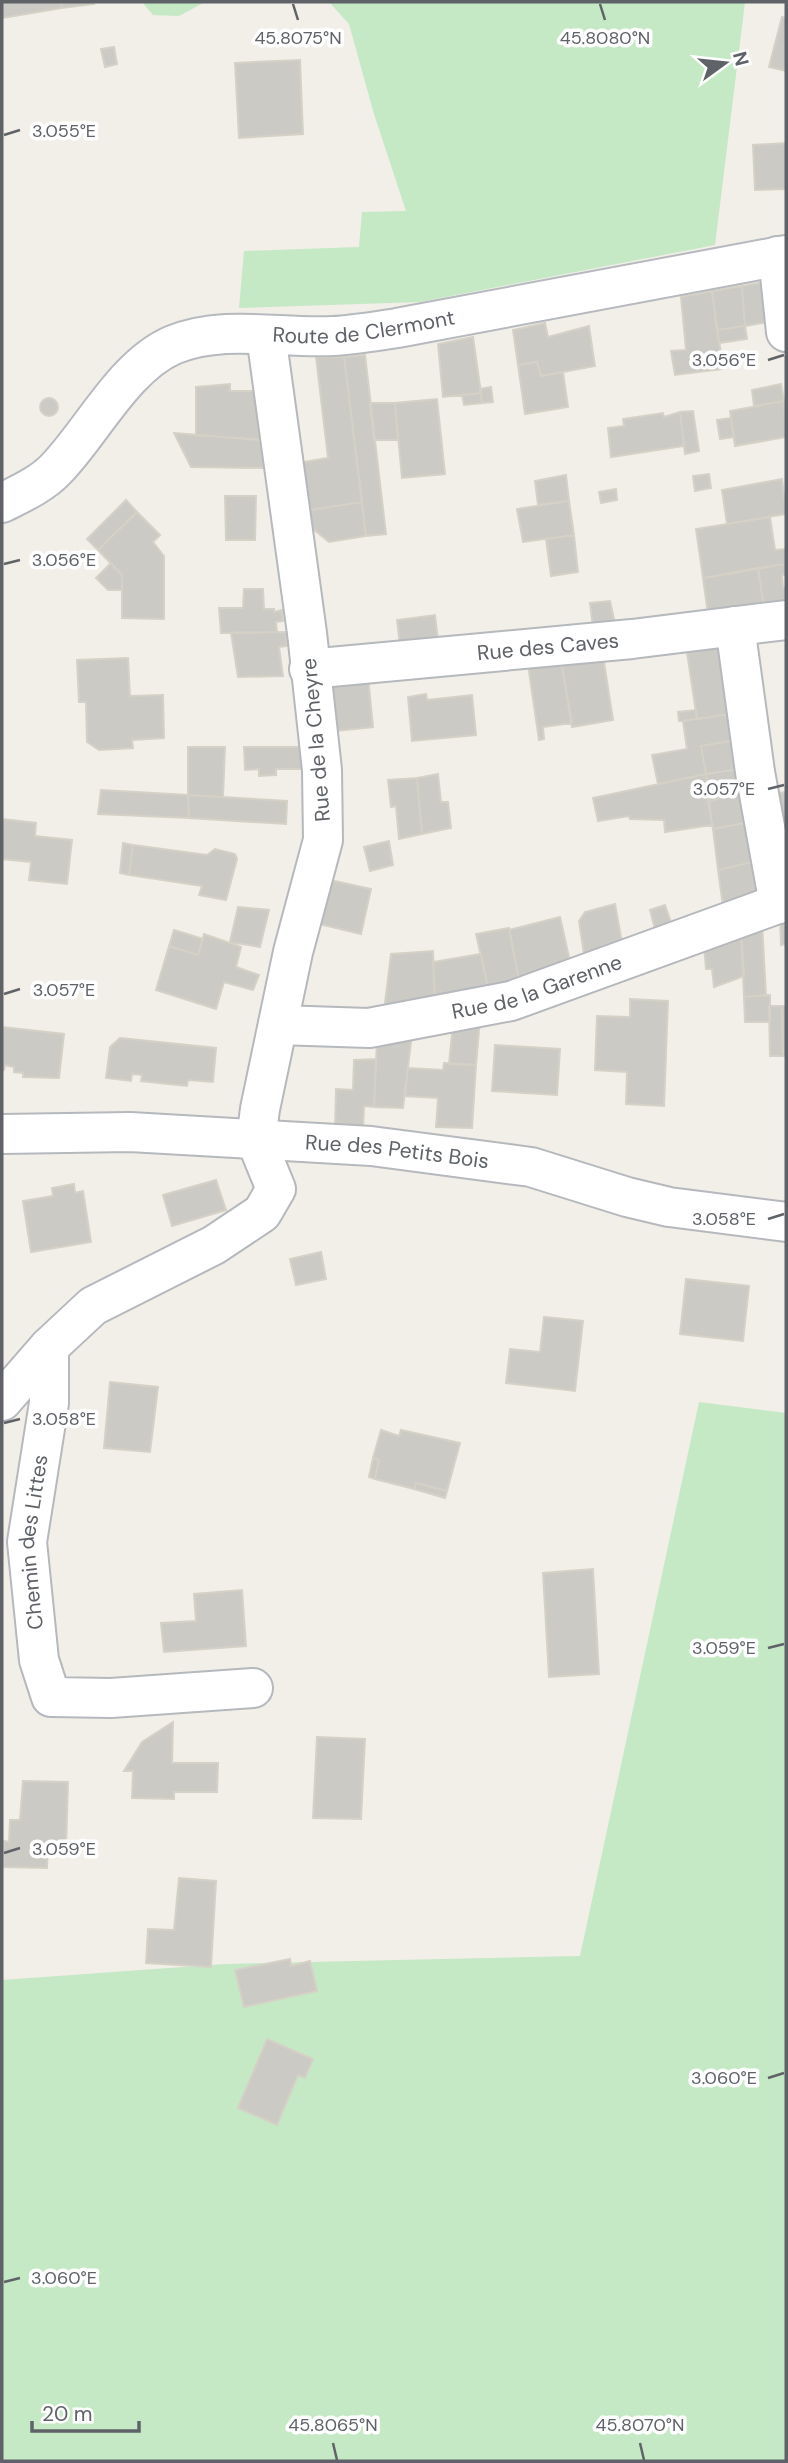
<svg xmlns="http://www.w3.org/2000/svg" width="788" height="2463" font-family="'DM Sans',sans-serif">
<rect width="100%" height="100%" fill="#f1efe8"/>
<path fill="#c5e8c5" d="M142 2H205L179 16 153 15Z
M329 2H745L715 245 420 302 239 308 244 251 359 247 362 212 406 211 374 114 349 24Z
M699 1402 786 1413V2461H2V1980L225 1964 580 1956Z"/>
<path fill="#cccac5" stroke="#d6d1c6" stroke-width="2" d="M2 2H61L62 8 2 18Z
M61 2H93L94 4 62 8Z
M782 17 786 18V71L769 67Z
M114 47 117 64 105 67 101 49Z
M300 60 303 134 239 138 235 63Z
M786 143V189L755 190 753 145Z
M770 281 774 321 745 326 742 286Z
M742 286 745 326 717 330 712 291Z
M712 291 723 369 675 375 671 351 686 350 681 297Z
M545 323 548 337 589 326 595 366 541 376 537 362 518 365 513 330Z
M745 326 747 339 719 343 717 330Z
M473 337 481 393 443 397 438 344Z
M365 355 386 534 366 536 344 357Z
M316 357H344L362 502 298 512 292 464 328 458Z
M537 362 541 376 563 372 568 407 525 414 518 365Z
M230 384V391H260L266 440 196 435V387Z
M781 384 784 401 754 406 752 390Z
M491 387 493 402 482 403 480 389Z
M481 393 482 403 464 405 462 395Z
M40 407a9 9 0 1 1 18 0a9 9 0 1 1-18 0Z
M437 399 445 474 402 478 395 403Z
M784 401 786 437 735 446 730 411Z
M370 403H395L398 440H374Z
M693 411 699 451 685 454 680 412Z
M680 412 684 446 611 457 608 428 624 426 623 419 663 413 664 417Z
M731 418 734 437 720 439 717 420Z
M174 433 260 440 265 468 191 467Z
M709 474 711 488 695 491 693 476Z
M566 475 569 501 538 505 535 481Z
M782 479 786 514 727 524 722 490Z
M616 489 617 500 601 503 599 492Z
M225 496H256L255 540H226Z
M126 500 137 512 98 550 87 539Z
M569 501 574 535 523 542 517 509Z
M362 502 366 536 329 542 312 528 304 511Z
M137 512 160 535 153 542 164 556V619L122 618V575L98 550Z
M770 517 775 550 786 549V564L703 578 696 529Z
M574 535 578 572 551 576 546 539Z
M111 563 122 575V590H108L96 578Z
M786 564V575H782L783 588 786 587V606L764 608 758 568Z
M758 568 764 608 708 614 703 578Z
M244 589H263L264 609H274V612L282 610 283 621 276 622 277 632 221 633 219 608H243Z
M610 601 615 624 593 627 590 603Z
M435 615 438 640 400 645 397 620Z
M290 632 291 637H286L287 646 279 647 283 676 238 677 231 633Z
M685 639 727 650 737 713 697 719Z
M602 649 613 720 572 727 562 666 580 663 579 652Z
M560 655 572 723 543 727 544 739 539 740 527 658Z
M128 658 130 696 163 695 164 738 132 740 133 748 99 750 87 742 86 702H79L77 660Z
M368 676 373 727 327 732 320 680Z
M426 694 427 700 472 695 476 735 412 741 408 697Z
M696 710 697 719 679 721 678 712Z
M737 713 736 740 701 746 706 774 658 784 652 755 687 749 683 721Z
M736 740 740 769 706 774 701 746Z
M188 747H225L223 797 188 795Z
M244 747H307L308 769H276V775L259 776V769L245 770Z
M740 769 745 793 708 801 706 774Z
M438 774 441 802H448L451 828 422 834 417 778Z
M706 774 712 825 665 832 664 820 630 819 629 816 598 821 593 798Z
M417 778 422 834 399 839 396 806 391 807 388 780Z
M101 790 188 795 189 818 98 814Z
M786 792V821L775 823 770 794Z
M745 793 750 822 713 829 708 801Z
M188 795 287 801 286 824 189 818Z
M2 819 36 823 35 836 72 840 67 884 29 880 31 862 2 859Z
M750 822 757 861 718 870 713 829Z
M389 841 393 865 370 871 364 847Z
M123 843 133 845 129 875 120 873Z
M133 845 207 855 215 849 235 854 237 859 226 900 199 895 202 886 129 875Z
M757 861 764 901 724 913 718 870Z
M321 878 371 889 361 934 311 922Z
M615 904 623 948 585 961 579 921 585 912Z
M665 905 674 931 657 937 650 910Z
M238 907 269 910 260 947 230 942Z
M786 915V944L781 945 780 917Z
M560 917 571 966 520 984 509 930Z
M762 923 766 995 744 997 741 931Z
M509 928 520 984 489 992 476 934Z
M174 930 203 939 198 955 169 946Z
M741 931 744 976 714 987 712 969H706L704 945Z
M204 934 241 947 236 967 259 975 253 990 224 982 216 1009 156 990 169 946 198 955Z
M433 951 435 1002 384 1011 391 954Z
M481 954 489 992 435 1002 433 962Z
M770 995V1022H745L744 997Z
M630 999 668 1001 664 1106 626 1104 627 1072 595 1070 597 1016 630 1017Z
M769 1006H782L783 1056H770Z
M782 1006H786V1056H783Z
M480 1019 476 1065 449 1064 453 1024Z
M2 1027 64 1034 59 1078 23 1077V1073L14 1072V1067L5 1065 4 1070H2Z
M412 1034 403 1108 374 1107 377 1041Z
M120 1038 216 1048 213 1082 188 1080 187 1086 141 1081 142 1075 132 1074 131 1081 106 1078 110 1047Z
M495 1045 560 1049 557 1095 492 1091Z
M376 1059 374 1107 364 1106 363 1129 335 1128 336 1089 353 1090 354 1060Z
M444 1063 476 1065 472 1128 436 1127 438 1098 405 1096 408 1068 443 1070Z
M216 1180 226 1210 172 1226 163 1195Z
M74 1184 75 1193 83 1191 91 1242 31 1252 23 1201 53 1196 52 1188Z
M321 1252 326 1279 296 1285 290 1259Z
M686 1279 749 1286 743 1341 680 1334Z
M544 1317 583 1321 575 1391 506 1383 510 1349 540 1352Z
M110 1382 158 1387 150 1452 104 1448Z
M381 1430 399 1436 401 1430 460 1443 447 1491 416 1483 414 1489 375 1479 379 1460 373 1458Z
M373 1458 379 1460 375 1479 369 1477Z
M416 1483 447 1491 445 1498 414 1489Z
M593 1569 599 1674 549 1677 543 1573Z
M242 1590 246 1646 164 1652 161 1623 196 1621 194 1594Z
M173 1722 172 1763H218L217 1792H174V1799L132 1798 133 1771H124L142 1742Z
M317 1737 365 1739 361 1819 313 1818Z
M23 1781 68 1782 66 1847 48 1845 47 1868 4 1867V1841L9 1842 10 1820H20Z
M179 1878 216 1881 211 1967 146 1963 148 1929 174 1930Z
M290 1959 291 1966 310 1961 317 1991 244 2007 235 1970Z
M267 2039 313 2059 305 2078 298 2075 277 2125 238 2108Z"/>
<g fill="none" stroke-linecap="round" stroke-linejoin="round">
<defs>
<g id="street">
<path d="M778 256 786 332"/>
<path d="M735 626 755 772 779 904"/>
<path id="s1" d="M309 669 632 639 786 620"/>
<path id="s2" d="M278 1025 369 1028 511 1001 786 901"/>
<path id="s3" d="M2 1134 130 1132 371 1146 531 1167 627 1197 669 1207 786 1222"/>
<path d="M2 1401 49 1347"/>
<path id="s4" d="M253 1688 111 1698 51 1697 39 1660 27 1542 49 1403V1347L93 1306 214 1245 262 1213 276 1189 256 1140 260 1109 293 952 323 840 322 770 307 633 266 335"/>
</g>
<g id="secondary">
<path id="s5" d="M2 503C20 494 42 484 56 469 92 432 124 366 173 345 224 324 280 339 333 336 354 335 376 331 397 328L786 255"/>
</g>
</defs>
<use href="#street" stroke="#b5b8bc" stroke-width="42"/>
<use href="#secondary" stroke="#b6babf" stroke-width="42"/>
<use href="#street" stroke="#fff" stroke-width="38"/>
<use href="#secondary" stroke="#fff" stroke-width="38"/>
</g>
<path fill="none" stroke="#5f6368" stroke-width="2.5" d="M293 4 298 20M600 4 605 20M4 135 20 130M768 360 784 355M4 564 20 560M768 789 784 785M4 994 20 989M768 1219 784 1214M4 1423 20 1419M768 1648 784 1644M4 1853 20 1848M768 2078 784 2073M4 2282 20 2278M333 2443 337 2460M640 2443 644 2460"/>
<g text-anchor="middle" stroke-width="7" stroke-linejoin="round" paint-order="stroke">
<g font-size="21" fill="#5f6368" stroke="#fff">
<text dy="7" stroke="none"><textPath href="#s5" startOffset="429">Route de Clermont</textPath></text>
<text dy="7" stroke="none"><textPath href="#s1" startOffset="240">Rue des Caves</textPath></text>
<text transform="translate(316 740) rotate(-95)" y="7">Rue de la Cheyre</text>
<text dy="7" stroke="none"><textPath href="#s2" startOffset="264">Rue de la Garenne</textPath></text>
<text dy="7" stroke="none"><textPath href="#s3" startOffset="396">Rue des Petits Bois</textPath></text>
<text dy="7" stroke="none"><textPath href="#s4" startOffset="360">Chemin des Littes</textPath></text>
</g>
</g>
<g font-size="18" text-anchor="middle" fill="#5f6368" stroke="#fff" stroke-width="7" stroke-linejoin="round" paint-order="stroke">
<text x="298" y="44">45.8075°N</text>
<text x="605" y="44">45.8080°N</text>
<text x="64" y="137">3.055°E</text>
<text x="724" y="366">3.056°E</text>
<text x="64" y="566">3.056°E</text>
<text x="724" y="795">3.057°E</text>
<text x="64" y="996">3.057°E</text>
<text x="724" y="1225">3.058°E</text>
<text x="64" y="1425">3.058°E</text>
<text x="724" y="1654">3.059°E</text>
<text x="64" y="1855">3.059°E</text>
<text x="724" y="2084">3.060°E</text>
<text x="64" y="2284">3.060°E</text>
<text x="333" y="2431">45.8065°N</text>
<text x="640" y="2431">45.8070°N</text>
</g>
<rect width="788" height="2463" fill="none" stroke="#5f6368" stroke-width="7"/>
<g transform="translate(725 63) rotate(75)" stroke="#ffffff" stroke-width="5" paint-order="stroke">
<path d="M0-5L12 26L0 18L-12 26Z" fill="#5f6368"/>
<text y="-10" font-size="19" font-weight="bold" text-anchor="middle" fill="#5f6368">N</text>
</g>
<path d="M32 2421v10h107v-10" fill="none" stroke="#5f6368" stroke-width="3.5"/>
<text x="42" y="2421" font-size="21" fill="#5f6368" stroke="#ffffff" stroke-width="5" paint-order="stroke">20 m</text>
</svg>
